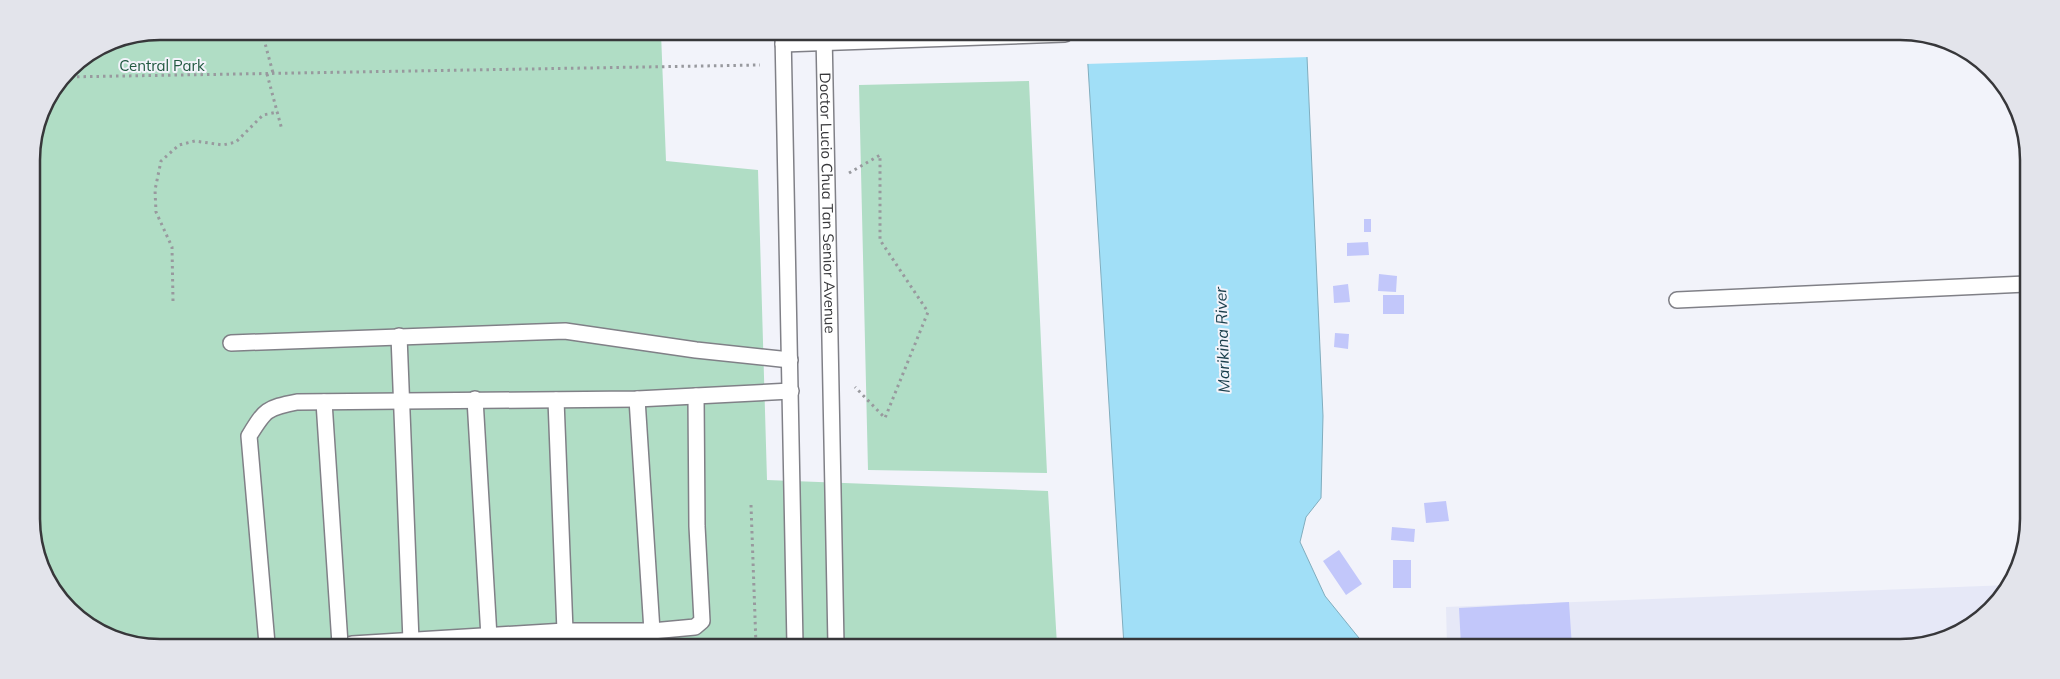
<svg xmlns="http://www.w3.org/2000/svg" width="2060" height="679" font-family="Mulish,sans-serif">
<rect width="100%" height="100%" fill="#f2f3fa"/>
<path fill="#e6e8f7" d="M2009 585 1979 621 1908 647 1447 646 1446 607Z"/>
<path fill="#b0ddc5" d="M160 31 661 33 666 161 758 170 767 480 1048 491 1057 645 126 643 63 604 34 544 32 152 41 110 69 69 111 41Z
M1029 81 1047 473 868 470 859 85Z"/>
<path fill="#a1dff7" stroke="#81adbe" d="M1086 34H1306L1323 416 1321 498 1306 517 1300 542 1325 596 1363 643V646H1124Z"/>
<path fill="#f2f3fa" d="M1083 34H1308L1309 57 1085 64Z"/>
<path fill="#c2c7fa" d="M1364 219H1371V232H1364Z
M1368 242 1369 255 1347 256V243Z
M1379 274 1397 276 1396 292 1378 291Z
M1348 284 1350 302 1334 303 1333 286Z
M1383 295H1404V314H1383Z
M1335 333 1349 334 1348 349 1334 347Z
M1446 501 1449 521 1426 523 1424 503Z
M1392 527 1415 529 1414 542 1391 540Z
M1339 550 1362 584 1346 595 1323 561Z
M1393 560H1411V588H1393Z
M1569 602 1572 647 1461 646 1459 608Z
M1400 644 1423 645V646H1400Z
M1872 644V647H1733V645Z"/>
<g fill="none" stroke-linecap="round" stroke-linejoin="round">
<defs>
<g id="lane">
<path d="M783 33 795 645"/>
<path id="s1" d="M824 33 836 645"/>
<path d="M783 44 1065 34"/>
<path d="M1677 300 2026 284"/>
<path d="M399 336 411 641"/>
<path d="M231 343 565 331 696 350 790 360"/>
<path d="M475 399 489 637"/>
<path d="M637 399 652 631"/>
<path d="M556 400 565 631"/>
<path d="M324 402 340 644"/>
<path d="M267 644 249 436C265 410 266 408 297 402L637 399 791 391"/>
<path d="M352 644 565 631H652L695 627 702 621 697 526 696 396"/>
</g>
</defs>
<use href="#lane" stroke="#808087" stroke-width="18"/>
<path stroke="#98999e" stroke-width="3" stroke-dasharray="2.5 4" stroke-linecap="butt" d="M262 32 273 73
M267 74 282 130
M64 77 760 65
M849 173 880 155V240L928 312 885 418 855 387
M173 301 172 247 156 212 155 190 161 161 179 145 195 141 223 145 236 142 263 115 278 112
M751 505 756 645"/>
<use href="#lane" stroke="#fff" stroke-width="15"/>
</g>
<g text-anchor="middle" stroke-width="4" stroke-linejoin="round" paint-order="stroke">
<g font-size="15" fill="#225941" stroke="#f2f3fa">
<text x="162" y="71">Central Park</text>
</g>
<g font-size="15" fill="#37373a" stroke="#f2f3fa">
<text dy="5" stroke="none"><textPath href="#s1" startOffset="170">Doctor Lucio Chua Tan Senior Avenue</textPath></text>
</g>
<g font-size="16" font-style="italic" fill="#1a3f4c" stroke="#f2f3fa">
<text transform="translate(1222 340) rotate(-92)" y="6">Marikina River</text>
</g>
</g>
<path d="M0 0H2060V679H0ZM160 40H1900A120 120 0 0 1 2020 160V519A120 120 0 0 1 1900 639H160A120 120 0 0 1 40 519V160A120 120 0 0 1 160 40Z" fill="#e3e4eb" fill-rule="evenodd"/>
<path fill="none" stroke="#37373a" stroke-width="2.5" d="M160 40H1900A120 120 0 0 1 2020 160V519A120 120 0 0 1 1900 639H160A120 120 0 0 1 40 519V160A120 120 0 0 1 160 40Z"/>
</svg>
